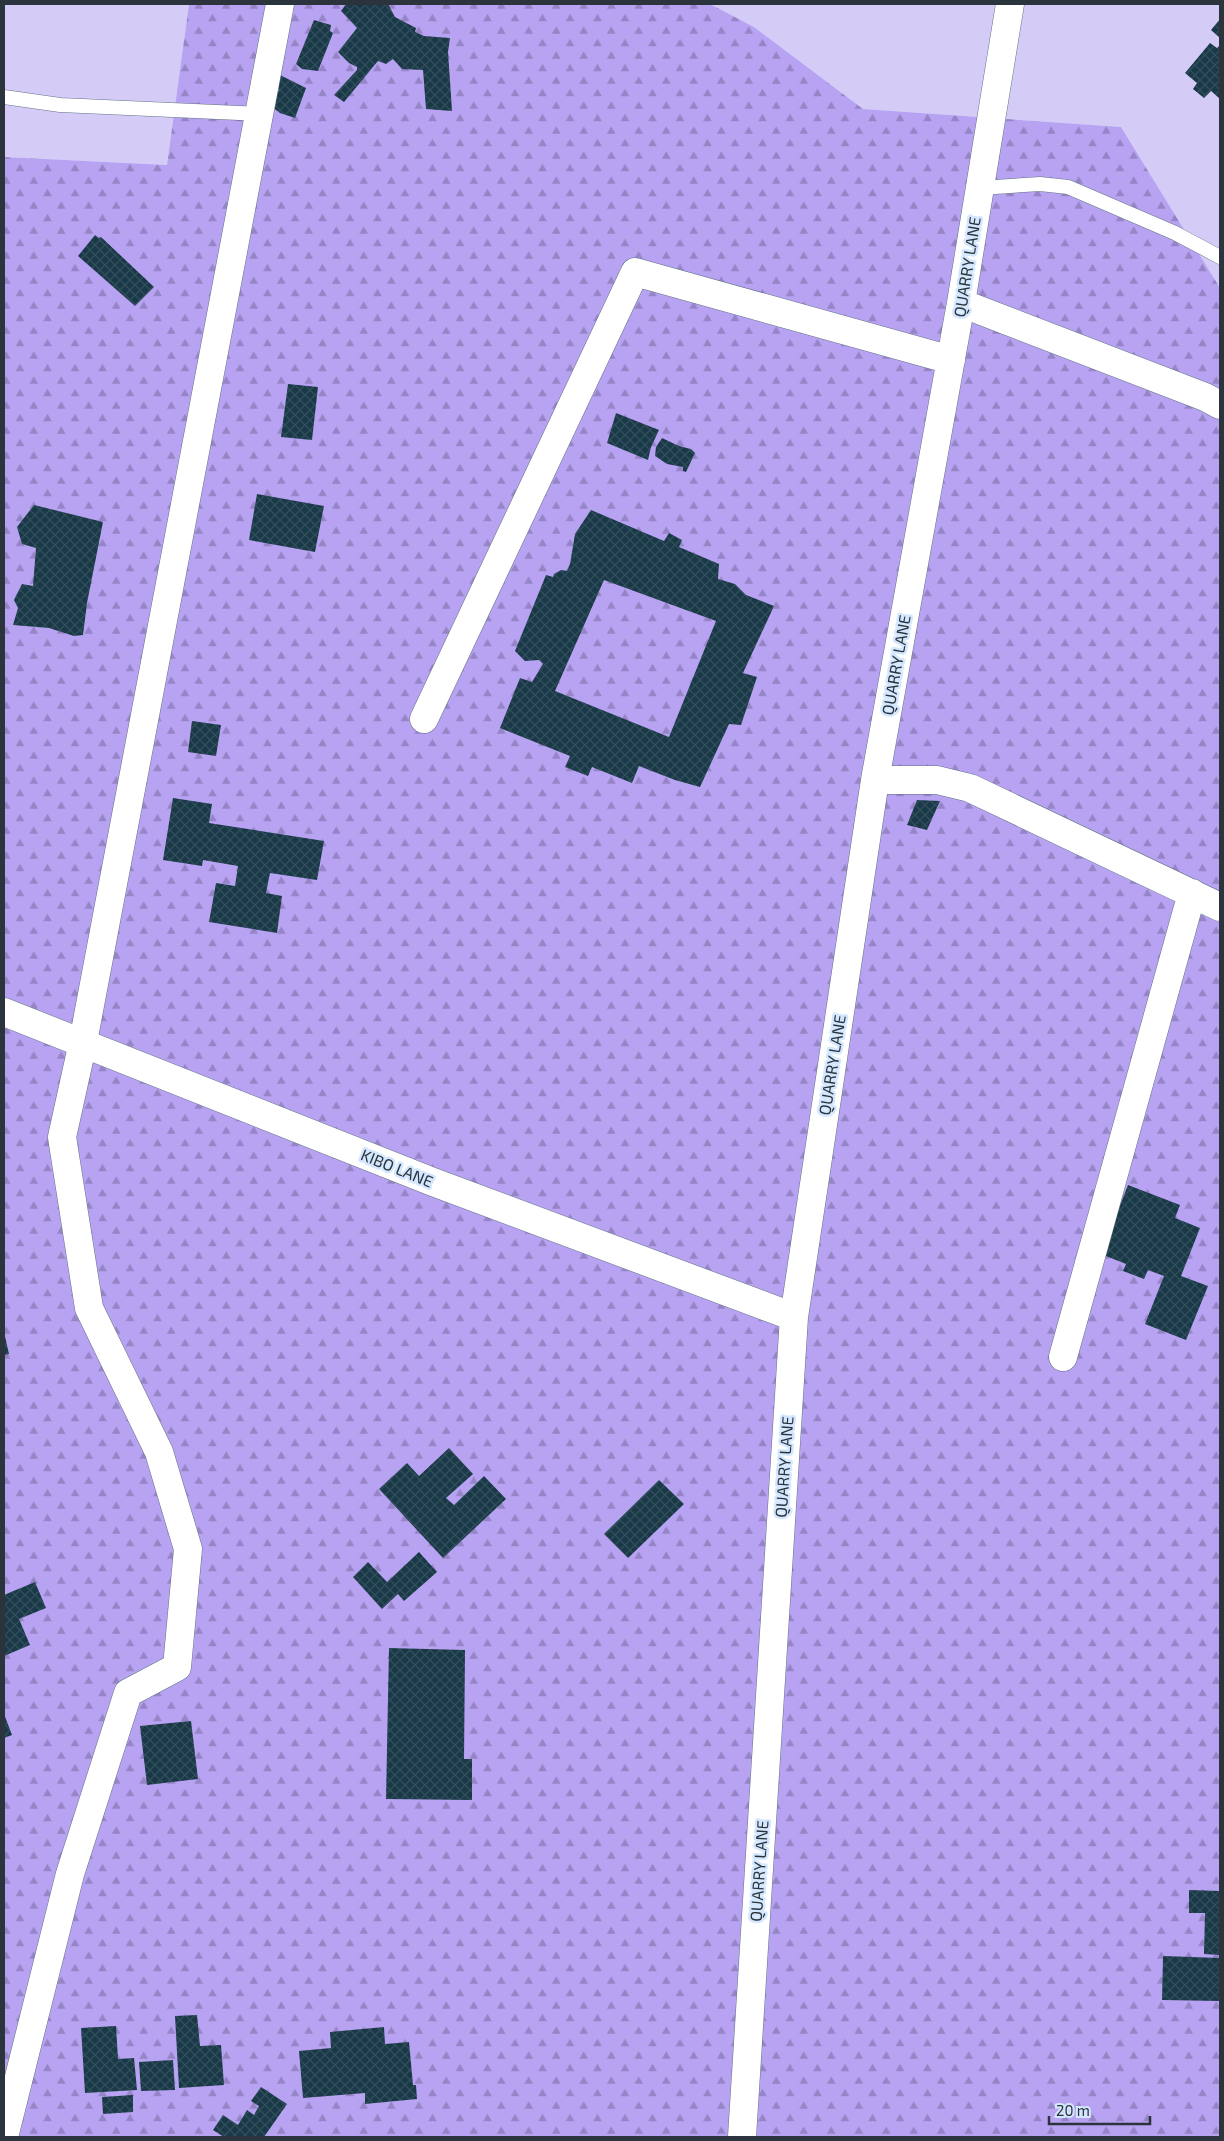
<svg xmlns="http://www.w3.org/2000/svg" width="1224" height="2141" font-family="'Exo 2',sans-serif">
<defs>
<pattern id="forest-firs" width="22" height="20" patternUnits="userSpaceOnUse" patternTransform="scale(1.25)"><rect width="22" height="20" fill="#b8a3f3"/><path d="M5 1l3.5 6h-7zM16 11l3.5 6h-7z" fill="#9685c6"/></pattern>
<pattern id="building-cross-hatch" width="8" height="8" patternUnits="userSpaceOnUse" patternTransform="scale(1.25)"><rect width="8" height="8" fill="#193948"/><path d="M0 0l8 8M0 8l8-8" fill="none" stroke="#324e5b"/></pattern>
</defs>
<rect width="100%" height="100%" fill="#d3e7fe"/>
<path fill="#d5cbf7" d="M4 4H189L167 165 4 157Z
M710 4H1220V288L1121 127 863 109 754 27Z"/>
<path fill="url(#forest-firs)" d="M189 4H710L754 27 863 109 1121 127 1220 288V2137H4V157L167 165Z"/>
<path fill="url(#building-cross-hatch)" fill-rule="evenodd" d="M346 4H388L395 17 416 28 415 32 424 36 450 38 448 52 452 111 426 109 423 70 402 69 393 59 386 64 378 61 344 102 334 95 357 70V67L349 63 338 52 357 28 341 11Z
M1220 19V38L1211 30Z
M314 20 331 25 330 31 333 33 318 71 302 69 296 64Z
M1210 43 1217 48 1220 45V99L1211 91 1204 98 1193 89 1197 83 1185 73Z
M280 75 306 88 295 118 280 113 271 106 279 90 274 86Z
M95 235 99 238 101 237 154 287 135 306 78 256Z
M288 384 318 387 312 440 281 437Z
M616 413 659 430 651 447 648 460 607 443Z
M662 438 679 446 691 449 695 453 686 472 683 471V467L667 464 655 456 656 447Z
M257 494 324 506 315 552 249 540Z
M34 505 103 522 87 603 83 635 74 636 49 628 13 625 18 608 14 600 22 584 33 586 36 548 22 544 17 527Z
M591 510 664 541 669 533 682 540 679 547 719 564 718 579 735 584 746 595 774 606 743 673 757 677 741 725 729 724 700 787 675 780 639 766 632 783 592 767 588 776 565 767 570 756 500 728 520 678 532 682 543 664 539 660 525 661 515 651 546 575 553 577 554 574 561 570 567 571 570 564 575 534ZM604 580 716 621 669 737 555 691Z
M192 721 221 725 216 756 188 752Z
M173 798 212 804 209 823 324 841 317 880 270 873 266 893 282 896 277 933 209 922 216 883 235 886 238 866 203 860 202 866 163 860Z
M917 800 940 801 927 830 907 825Z
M1128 1185 1180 1205 1175 1218 1200 1228 1181 1276 1208 1286 1186 1340 1145 1324 1164 1276 1148 1270 1144 1279 1123 1271 1126 1264 1101 1254Z
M4 1332 9 1354 4 1355Z
M449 1448 473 1474 446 1498 454 1505 484 1476 506 1499 443 1558 379 1489 407 1463 419 1476Z
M659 1480 684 1504 628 1558 604 1534Z
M419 1552 437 1572 404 1601 398 1594 382 1609 353 1577 368 1562 387 1582Z
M35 1582 46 1608 19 1619 30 1645 4 1656V1595Z
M389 1648 465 1650 464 1759H472V1800L386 1799Z
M4 1714 12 1735 4 1738Z
M191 1721 198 1779 147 1785 140 1726Z
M1189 1890 1220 1891V1955L1204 1954 1205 1913H1189Z
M1163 1956 1220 1958V2001L1162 2000Z
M197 2015 200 2046 221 2045 224 2085 179 2088 175 2016Z
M116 2026 118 2059 134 2058 137 2090 85 2093 81 2028Z
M384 2027 385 2044 409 2042 413 2085H416L417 2099 365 2104V2093L303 2098 299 2051 331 2048 330 2032Z
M173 2060 175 2090 141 2091 139 2062Z
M261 2087 287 2104 264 2137H224L213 2130 223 2115 238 2125 247 2110 254 2115 259 2106 251 2101Z
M133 2095V2112L103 2114 102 2097Z"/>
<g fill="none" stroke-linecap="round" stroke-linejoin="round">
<defs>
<path id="service" d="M4 97 60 105 259 114
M980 188 1040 184 1068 187 1175 233 1220 257"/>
<path id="minor" d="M961 303 1205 397 1220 405
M424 719 635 272 951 360
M875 780H937L970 788 1220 907
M4 1012 433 1182 794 1317
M1063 1357 1192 893
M4 2137 70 1874 128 1693 177 1667 188 1549 159 1452 89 1308 62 1137 83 1042 280 4
M742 2137 794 1317 875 780 961 303 1010 4"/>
</defs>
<use href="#service" stroke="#617387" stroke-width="15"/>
<use href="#minor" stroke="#617387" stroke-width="29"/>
<use href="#service" stroke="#fff" stroke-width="14"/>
<use href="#minor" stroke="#fff" stroke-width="28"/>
</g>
<g text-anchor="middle" stroke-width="5" stroke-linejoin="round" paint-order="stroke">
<g font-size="16" fill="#2b333c" stroke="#d3e7fe">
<text transform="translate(967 267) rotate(-81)" y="6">QUARRY LANE</text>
<text transform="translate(896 665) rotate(-80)" y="6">QUARRY LANE</text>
<text transform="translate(832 1065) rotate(-81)" y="6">QUARRY LANE</text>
<text transform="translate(397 1168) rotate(22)" y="6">KIBO LANE</text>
<text transform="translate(784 1467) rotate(-86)" y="6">QUARRY LANE</text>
<text transform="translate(759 1871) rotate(-86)" y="6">QUARRY LANE</text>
</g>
</g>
<rect width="1224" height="2141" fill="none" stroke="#2b333c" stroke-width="10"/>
<path d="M1049 2116v8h101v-8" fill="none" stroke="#2b333c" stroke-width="2.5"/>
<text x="1056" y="2116" font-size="15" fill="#2b333c" stroke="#d3e7fe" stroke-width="4" paint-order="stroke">20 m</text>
</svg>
